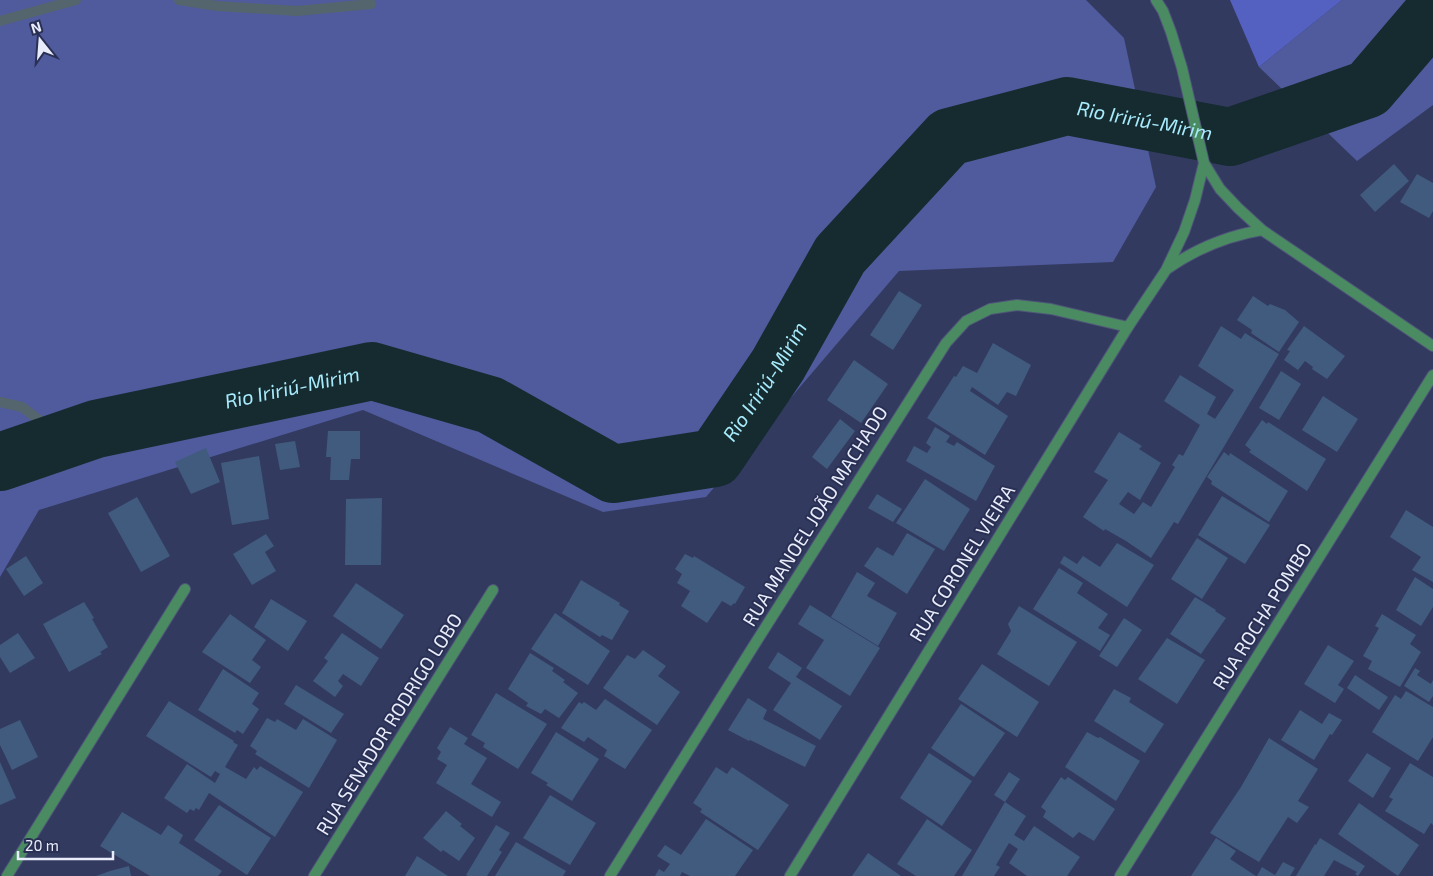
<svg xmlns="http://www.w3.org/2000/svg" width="1433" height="876" font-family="'Exo 2',sans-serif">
<rect width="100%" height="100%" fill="#333a60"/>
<path fill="#505b9d" d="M0 0H1086L1124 38 1156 187 1113 262 899 271 706 497 603 512 363 410 39 510 0 577Z
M1342 0H1433V105L1357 161 1259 67Z"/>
<path fill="#5561c0" d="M1230 0H1342L1259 67Z"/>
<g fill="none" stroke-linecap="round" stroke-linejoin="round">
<path stroke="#55656d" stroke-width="10" d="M179 0 217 6 297 11 371 4
M0 21 76 0
M0 402 22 407 66 440"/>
<path stroke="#152b30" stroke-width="58" id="s1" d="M0 462 96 429 372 371 490 405 613 474 715 458 778 365 840 255 949 137 1067 106 1230 137 1368 89 1433 13"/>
</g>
<path fill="#405b7e" d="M1394 164 1409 181 1375 212 1360 195Z
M1417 174 1433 183V211L1429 218 1400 202Z
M899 291 922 305 893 350 870 335Z
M1253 296 1268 306 1270 304 1285 310 1299 322 1279 352 1251 333 1252 330 1237 320Z
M1221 326 1241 339 1245 333 1279 354 1178 524 1174 522 1151 558 1126 541 1105 529 1104 531 1083 517 1108 480 1094 472 1119 432 1142 446 1139 449 1161 463 1140 500 1128 492 1119 504 1134 514 1143 502 1151 507 1175 467 1172 465 1179 454 1183 456 1200 425 1164 401 1180 375 1216 397 1207 414 1215 419 1234 390 1198 366Z
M1304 326 1345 356 1327 379 1312 369 1313 367 1305 361 1298 370 1284 360 1290 351 1287 350Z
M993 343 1031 365 1016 396 1007 392 998 405 972 387 970 391 1008 416 985 455 927 418 954 376 956 377 963 366 977 373Z
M854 360 888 384 861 423 827 400Z
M1281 371 1301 384 1279 420 1259 408Z
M1323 396 1358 419 1337 452 1302 430Z
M840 419 855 431 827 469 812 457Z
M1262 420 1267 424 1268 422 1326 459 1307 491 1249 452 1251 450 1245 445Z
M935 427 950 436 946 442 954 446 957 442 995 466 976 501 906 461 914 446 927 453 931 447 926 443Z
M328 431H360V459H351L349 480H330L331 457H326Z
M295 441 300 467 280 470 275 444Z
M206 448 220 482 191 494 175 462Z
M1224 452 1229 456 1230 453 1288 491 1269 522 1211 484 1212 481 1207 477Z
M259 456 269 519 232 525 221 463Z
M925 479 970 509 944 551 896 523Z
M877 494 902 509 893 522 868 508Z
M1222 496 1270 525 1245 564 1198 535Z
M137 497 170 556 141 572 108 513Z
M382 498 381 565H345L346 499Z
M1406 510 1433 527V582L1412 570 1421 557 1390 537Z
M907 533 935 549 907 594 864 566 877 547 893 556Z
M266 534 274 546 265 552 276 571 252 585 233 554Z
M1197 538 1228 558 1202 599 1171 579Z
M1117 543 1154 565 1127 607 1060 563 1064 556 1077 564 1083 556 1100 567Z
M685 554 693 558 694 556 745 587 735 604 734 603 731 606 722 601 707 623 681 606 690 591 677 583 682 574 675 569Z
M26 556 43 583 24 596 6 569Z
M1059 568 1083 583 1077 593 1108 614 1098 628 1110 635 1100 651 1033 609Z
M857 572 875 583 867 596 897 613 878 646 831 617Z
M1415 577 1433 589V607L1421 626 1396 610Z
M581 580 620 603 619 605 629 611 612 640 602 635 600 637 562 613Z
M356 583 404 615 381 649 333 616Z
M1195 597 1216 610 1215 611 1226 618 1201 654 1170 634Z
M271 599 307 621 288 651 254 627Z
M84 602 94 618 92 619 108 647 100 652 102 654 69 672 43 624Z
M810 605 880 648 850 696 806 668 824 640 798 624Z
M1019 606 1077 642 1049 686 997 654 1011 631 1008 624Z
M555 613 610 651 588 685 531 649Z
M230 614 266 640 252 660 261 667 250 683 202 652Z
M1382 614 1416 635 1410 644 1421 652 1400 687 1368 669 1372 661 1363 656 1379 628 1375 626Z
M1124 618 1142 630 1117 667 1099 656Z
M18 633 35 658 10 673 0 657V645Z
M342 633 379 658 361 686 343 674 338 681 343 686 335 697 313 681 328 661 324 658Z
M1167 638 1205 660 1177 704 1138 679Z
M1328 645 1354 661 1338 685 1344 689 1335 703 1304 684Z
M643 650 666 666 658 676 680 692 657 725 603 688 627 655 635 659Z
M778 652 802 668 796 677 842 706 820 740 773 710 791 683 768 668Z
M530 653 554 668 552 671 565 680 563 682 578 693 559 718 545 709 541 714 526 706 528 703 508 689Z
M982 664 1039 702 1017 737 958 699Z
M1415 668 1420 671 1417 675 1431 684 1433 680V696L1429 702 1404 686Z
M223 669 259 693 252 704 259 709 243 734 237 730 235 733 198 710Z
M1355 675 1388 697 1379 710 1347 688Z
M296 685 344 714 331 733 284 704Z
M1114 689 1131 698 1129 702 1164 724 1145 753 1094 721Z
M1406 691 1433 707V737L1418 761 1372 732 1395 695 1401 699Z
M496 693 547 724 518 769 483 747 485 743 471 735Z
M748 698 767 710 763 719 816 746 805 767 750 740 749 741 728 730Z
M605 699 652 730 625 769 604 756 607 750 588 737 584 742 561 728 579 702 582 704 584 702 596 710Z
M169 701 234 741 233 742 238 745 225 767 246 779 254 767 257 770 260 766 303 792 275 837 209 793 199 810 196 808 194 811 190 809 187 813 164 798 187 764 215 783 220 774 215 771 211 777 146 736Z
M961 704 1005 733 974 777 931 748Z
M1300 710 1322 724 1329 713 1342 720 1332 735 1330 734 1314 760 1281 740Z
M267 718 275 722 277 719 296 730 303 719 337 740 309 788 255 754 257 751 250 746Z
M20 720 38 757 12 770 0 745V729Z
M450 727 468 738 464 744 487 758 471 784 501 802 492 817 436 783 447 765 437 759 441 752 437 748Z
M556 732 599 759 572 801 546 785 548 783 531 773Z
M1087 732 1098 738 1100 737 1140 761 1116 801 1065 767Z
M1269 738 1318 769 1298 801 1309 807 1297 823 1288 817 1259 862 1210 833 1241 787Z
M929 753 972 781 942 826 900 798Z
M1367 753 1391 768 1373 798 1348 781Z
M0 762 16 798 0 805Z
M1410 763 1433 777V825L1431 823 1424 834 1385 811 1393 799 1389 797Z
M716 767 727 774 732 767 789 805 758 850 700 812 702 809 693 803Z
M1009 772 1020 779 1005 802 994 795Z
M1061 777 1065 780 1068 777 1115 809 1094 841 1079 832 1073 838 1043 817 1046 811 1041 807Z
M550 795 596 823 570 865 523 838Z
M1005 802 1026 816 1014 835 1024 841 1034 826 1080 857 1067 876H1027L1009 863 1018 849 1009 843 996 865 1000 867 994 876H962Z
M1359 803 1419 845 1398 876 1338 834Z
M219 805 271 838 247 875 194 840Z
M446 811 462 824 460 826 475 838 459 861 443 850 441 852 423 838Z
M122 812 161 835 168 825 183 835 179 843 222 871 218 876H150L100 846Z
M706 819 753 850 735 876H690L682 872 680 876H655L659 869 664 872 670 864 657 856 665 845 681 855Z
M927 819 972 850 954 876H916L897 864Z
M496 825 510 833 499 850 502 852 487 876H468L466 875Z
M1216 838 1236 851 1230 859 1256 876H1191Z
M1320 838 1365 866 1358 876 1355 874 1357 872 1334 860 1324 876H1296L1315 844 1316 845Z
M516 842 566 871 563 876H495Z
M868 853 901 876H852Z
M417 856 448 876H405Z
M1283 862 1295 868 1290 876H1257L1262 867 1275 875Z
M129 866 131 876H96L110 871Z"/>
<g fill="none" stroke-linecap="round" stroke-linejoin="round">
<defs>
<path id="minor" d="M7 876 185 589
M314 876 493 590
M610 876 751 650 946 343 966 321 990 309 1017 305 1051 309 1128 327"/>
<path id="tertiary" d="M1204 163 1220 189 1238 208 1262 230 1433 346
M1167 269C1197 248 1226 236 1262 230
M790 876 1128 327 1166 270 1184 232 1195 200 1204 163 1182 68 1171 32 1163 11 1156 0
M1120 876 1433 375"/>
</defs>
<use href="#minor" stroke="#505779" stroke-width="12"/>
<use href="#tertiary" stroke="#505779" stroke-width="12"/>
<use href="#minor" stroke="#4a8b62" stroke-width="10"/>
<use href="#tertiary" stroke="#4a8b62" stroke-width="10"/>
</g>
<g text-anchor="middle" stroke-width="4" stroke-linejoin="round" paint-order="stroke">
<g font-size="19" fill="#e9edfb" stroke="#293054">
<text transform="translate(815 516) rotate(-58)" y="7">RUA MANOEL JOÃO MACHADO</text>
<text transform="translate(962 563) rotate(-58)" y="7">RUA CORONEL VIEIRA</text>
<text transform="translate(1262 616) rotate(-58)" y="7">RUA ROCHA POMBO</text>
<text transform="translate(389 724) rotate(-58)" y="7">RUA SENADOR RODRIGO LOBO</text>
</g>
<g font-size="20" font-style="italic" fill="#a8ebfc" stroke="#293054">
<text dy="7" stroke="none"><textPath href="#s1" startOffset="1351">Rio Iririú-Mirim</textPath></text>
<text dy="7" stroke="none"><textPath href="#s1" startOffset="842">Rio Iririú-Mirim</textPath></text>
<text dy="7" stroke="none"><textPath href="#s1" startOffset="302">Rio Iririú-Mirim</textPath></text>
</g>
</g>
<g transform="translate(40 40) rotate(343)" stroke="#293054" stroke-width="4" paint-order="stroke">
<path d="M0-4L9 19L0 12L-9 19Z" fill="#e9edfb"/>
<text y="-8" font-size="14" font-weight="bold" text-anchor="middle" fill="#e9edfb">N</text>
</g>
<path d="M18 851v8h95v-8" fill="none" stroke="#e9edfb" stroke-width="2.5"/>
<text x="25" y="851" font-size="15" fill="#e9edfb" stroke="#293054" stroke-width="4" paint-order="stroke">20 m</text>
</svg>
